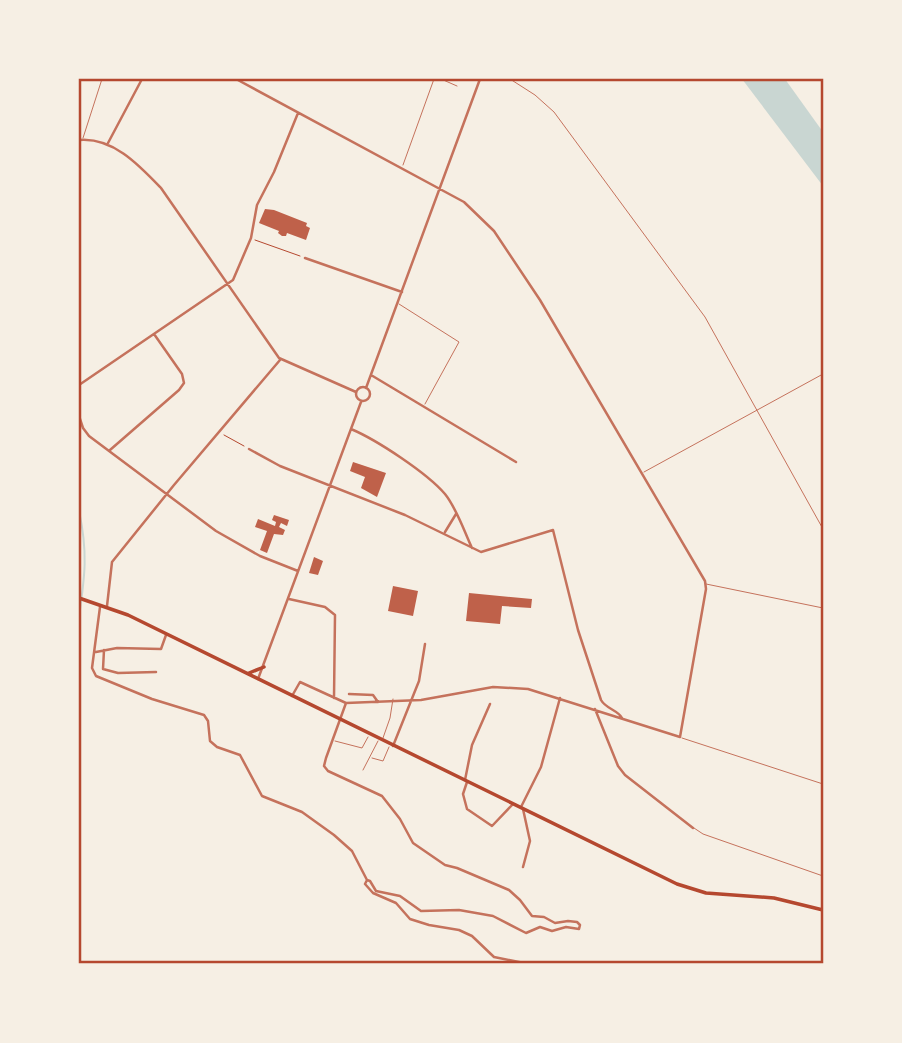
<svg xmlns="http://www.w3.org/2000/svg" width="902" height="1043" font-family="Jost,sans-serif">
<rect width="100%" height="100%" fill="#f6efe4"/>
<path fill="#c9d6d2" d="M742 79H785L823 132V186Z"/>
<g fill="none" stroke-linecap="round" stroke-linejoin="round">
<path stroke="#c9d6d2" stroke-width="2" d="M79 511C88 552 85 576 79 616"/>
</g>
<path fill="#bf614a" d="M265 209 274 210 307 223 306 226 310 228 306 240 287 233 286 236H282L278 233 279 231 259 223Z
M353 462 386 473 377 497 361 488 365 477 350 471Z
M274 515 289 520 287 526 281 523 279 527 285 530 283 535 274 534 267 553 260 550 267 531 255 527 258 519 275 526 276 522 272 520Z
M314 557 323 561 318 575 309 573Z
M393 586 418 591 413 616 388 611Z
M469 593 532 599 531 608 502 606 500 624 466 621Z"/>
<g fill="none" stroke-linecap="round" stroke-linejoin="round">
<path stroke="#b5482f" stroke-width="1" d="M255 240 300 256
M224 435 244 446"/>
<path stroke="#c5725c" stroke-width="1" d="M441 79 457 86
M510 79 535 95 554 112 705 317 823 529
M83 138 102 79
M403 165 434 79
M399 304 459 342 425 404
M644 472 823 374
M706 584 823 608
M383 738 390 718 393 699
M682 738 823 784
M335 741 362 748 368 737
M372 758 383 761 389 747
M363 770 378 741
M694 828 703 834 823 876"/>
<path stroke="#c5725c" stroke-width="2.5" d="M236 79 464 202 494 231 540 300 705 581 706 589 680 737 528 689 493 687 421 700 346 703 326 758 324 766 328 771 382 796 400 819 413 843 445 865 457 868 509 890 520 900 532 916 544 917 555 923 568 921 577 922 580 925 579 929 566 927 552 931 540 927 526 933 493 916 459 910 421 911 400 896 376 891 370 881 367 880
M79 140C113 137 139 165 161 188L279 358 356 392
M108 143 142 79
M305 258 402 292
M371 375 516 462
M79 385 233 280 251 238 257 205 274 172 298 113
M356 394a7 7 0 1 1 14 0a7 7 0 1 1-14 0Z
M366 388 480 79
M79 416 83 428 89 436 216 531 260 556 298 571
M351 429C377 440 427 473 445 494 457 509 464 531 472 548
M249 449 280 466 405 515 481 552 553 530 578 630 601 700C606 709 618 710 622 718
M110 450 179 390 184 383 182 374 154 334
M445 532 456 514
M289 599 325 607 335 615 334 698
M107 606 112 562 174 485 280 360
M100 607 92 668 96 676 152 699 204 715 208 721 210 741 217 747 240 755 262 796 302 812 334 835 352 851 367 880 365 884 373 893 396 903 410 919 429 925 459 930 472 936 494 957 529 964
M104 650 103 669 118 673 156 672
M96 652 117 648 161 649 166 635
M258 679 361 402
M349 694 373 695 378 702
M292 696 300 682 346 703
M595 709 618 766 625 775 693 828
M393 746 419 681 425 644
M465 780 472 745 490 704
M467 782 463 794 467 809 492 826 513 804
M521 807 541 767 560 698
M523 809 530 841 523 867"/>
<path stroke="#b5482f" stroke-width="3.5" d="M79 598 128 615 677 884 706 893 774 898 823 910
M249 673 264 667"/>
</g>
<rect width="902" height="1043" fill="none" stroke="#f6efe4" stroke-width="161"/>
<rect x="80" y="80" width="742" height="882" fill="none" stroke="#b5482f" stroke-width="2.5"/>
</svg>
